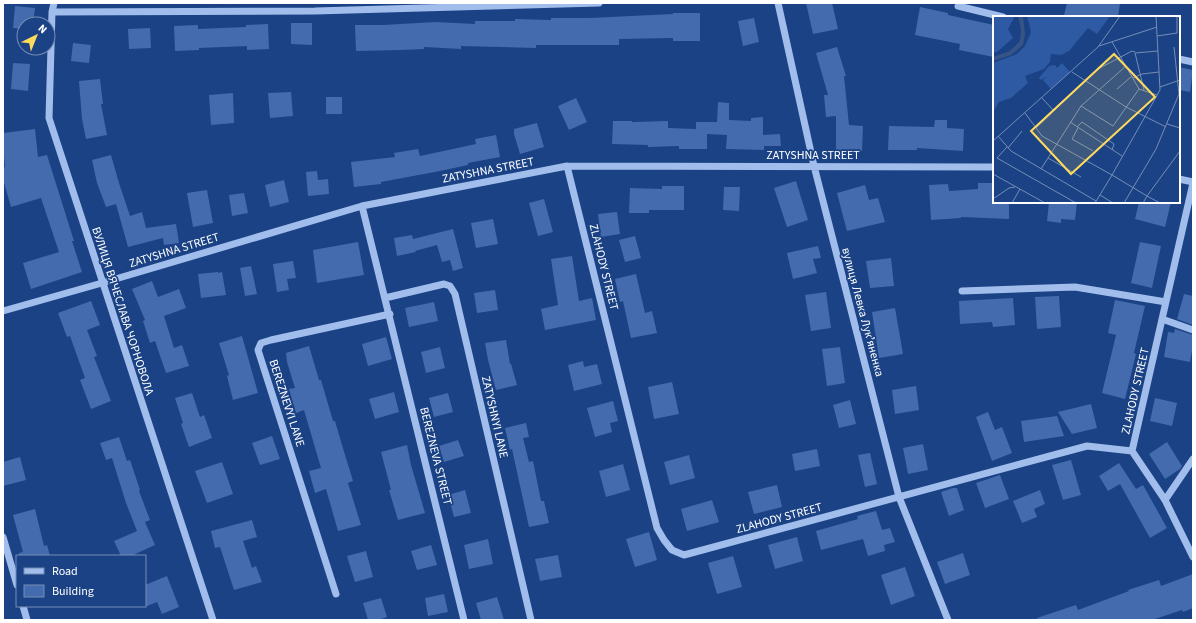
<svg xmlns="http://www.w3.org/2000/svg" width="1196" height="623" font-family="'Source Sans 3',sans-serif">
<rect width="100%" height="100%" fill="#1a4285"/>
<path fill="#436bae" d="M806 3H832L838 29 813 34Z
M1067 3H1120L1118 17H1073L1064 15Z
M15 6 35 8 33 24H24V29L13 28Z
M920 7 948 13V15L994 25V57L959 50 960 44 915 35Z
M673 13H700V41H673V38L619 39V45H536V48L461 46V49L424 47V49L401 50 356 51 355 25H383L435 22 475 24V21H515V19L551 20V18H589L673 14Z
M754 18 759 42 743 46 738 21Z
M291 23H312V45L291 44Z
M268 24 269 49 247 50V46L199 48V50L175 51 174 26 198 25V29L246 27V25Z
M150 28 151 48 129 49 128 29Z
M73 43 91 45 89 63 71 61Z
M837 47 846 76H844L849 125 863 126 862 151 836 150V116L826 117 824 95H828L816 53Z
M13 63 30 64 28 91 11 89Z
M1179 67 1193 70 1190 92 1179 90Z
M100 79 103 104H101L107 135 86 139 82 119 79 81Z
M291 92 293 116 270 118 268 93Z
M233 93 234 123 211 125 209 95Z
M326 97H342V114H326Z
M576 98 587 122 569 130 558 106Z
M718 102 729 103V120L751 121V118L763 117V135L780 134 781 146H764V150L726 149 727 135 707 134V149H679V146L648 147V145L612 144 613 121H632V122L668 121V128L696 129V122H717Z
M935 120H947V128L964 129 963 151 917 148V150H888L889 126 934 127Z
M537 123 544 147 520 154 514 134V129Z
M35 129 38 157 47 155 74 241H72L82 272 31 289 23 263 59 252 41 198 11 207 3 179V168L5 167 3 145V133Z
M496 135 500 157 468 163V165L440 171 381 182V184L354 187 351 162 395 157 394 153 418 149 420 156 476 144 475 139Z
M111 155 119 183 130 216 142 212 146 228 176 224 179 243 164 245 163 238 128 247 116 204 106 207 97 183 92 160Z
M317 171 318 180 328 179 329 194 308 196 306 172Z
M284 180 289 202 270 207 265 185Z
M796 181 808 220 787 227 774 188Z
M978 183H992V190H994V202H1009V219L961 217V218L931 220 929 185 948 184 949 191 978 189Z
M865 185 869 200 878 198 885 222 847 231 837 193Z
M662 186H684V210H649V213H629L630 188 662 189Z
M724 187H740L739 211 723 210Z
M207 190 213 223 193 227 187 193Z
M244 193 248 213 232 216 229 195Z
M544 199 553 232 538 236 529 203Z
M1049 202H1077L1075 220 1061 219V223L1047 221Z
M1139 202H1171L1165 227 1135 219Z
M617 212 620 234 601 237 598 214Z
M493 219 498 244 476 248 471 223Z
M453 229 463 268 453 271 450 260 442 262 437 245 415 251 416 252 397 256 394 238 412 235 413 239Z
M635 236 641 258 625 262 619 240Z
M358 242 364 275 317 283 313 250Z
M1140 242 1161 246 1152 288 1131 283Z
M818 246 821 258 813 259 817 273 793 279 787 253Z
M572 256 579 301 592 298 596 320 545 330 541 309 558 305 551 259Z
M891 258 894 286 870 288 866 261Z
M293 261 296 278 287 279 289 290 277 292 273 264Z
M251 266 257 294 245 296 240 268Z
M218 272V273L222 272 226 295 201 298 198 274Z
M636 274 645 313 652 311 657 333 631 338 623 301 620 302 615 279Z
M152 281 158 297 179 289 186 308 164 316 174 348 182 345 189 366 166 373 155 341 150 343 143 321 145 320 132 289Z
M495 290 498 310 477 313 474 293Z
M826 292 831 328 811 331 805 295Z
M1184 294 1193 296V325L1177 319Z
M1059 296 1061 327 1037 329 1035 297Z
M1013 298 1015 325 993 327 992 322 960 324 959 301Z
M1115 300 1145 306 1134 353 1136 354 1125 399 1102 393 1116 335 1108 333Z
M91 301 100 325 87 330 97 356 94 357 111 401 91 409 80 380 85 378 70 336 67 337 58 313Z
M434 302 438 321 409 327 405 308Z
M895 308 903 354 879 358 872 312Z
M1175 329 1193 335V345L1190 362 1164 357 1168 332 1174 333Z
M242 336 258 393 233 400 227 376 229 375 219 343Z
M386 337 392 359 368 366 362 344Z
M506 340 510 364H511L517 385 496 390 488 360 485 343Z
M309 346 319 380H321L333 421H335L342 445 353 481 348 483 361 525 338 531 326 489 315 493 309 471 321 468 304 410 296 413 289 389 295 388 287 362 286 353Z
M440 347 445 368 426 373 421 352Z
M840 347 845 383 827 386 822 349Z
M583 361 584 367 597 364 602 384 574 391 568 365Z
M672 382 679 414 654 419 648 387Z
M916 386 919 410 895 414 892 390Z
M394 392 399 412 375 419 369 399Z
M192 393 200 417 204 415 212 438 189 447 181 424 183 423 175 398Z
M448 393 453 412 434 417 429 398Z
M1155 398 1177 403 1172 426 1150 421Z
M850 400 856 424 839 428 833 405Z
M613 401 618 421 610 423 612 432 595 437 587 408Z
M1091 404 1097 428 1072 434 1058 412Z
M988 412 995 430 1002 427 1012 453 992 461 976 417Z
M1057 416 1064 436 1024 442 1021 421Z
M526 423 529 437 523 438 529 462 533 461 541 501H544L549 523 529 527 512 449 510 450 505 428Z
M272 436 280 459 260 465 252 443Z
M119 437 127 461 130 460 140 490 139 491 150 520 145 522 155 545 131 556H121L114 541 137 531 126 503 112 458 106 460 100 443Z
M458 440 464 456 444 462 439 446Z
M1167 442 1182 466 1180 469 1165 479 1149 454Z
M923 444 928 470 908 474 903 448Z
M407 445 411 465 425 513 398 520 389 490H391L381 452Z
M817 449 820 466 795 471 792 454Z
M870 453 877 484 865 487 858 455Z
M689 455 695 478 670 485 664 462Z
M20 457 26 480 3 486V462Z
M1071 460 1081 495 1063 500 1052 465Z
M222 462 233 494 207 503 195 471Z
M1119 463 1136 489 1143 485 1167 528 1150 538 1120 484 1108 491 1099 476Z
M623 464 630 490 606 497 599 471Z
M1000 475 1009 499 985 508 976 483Z
M777 485 782 507 754 514 748 492Z
M953 488H957L964 510 949 516 941 492Z
M465 490 471 513 454 517 448 495Z
M1040 490 1045 504 1034 509 1037 517 1022 523 1013 501Z
M712 500 719 522 687 531 681 509Z
M35 509 44 546 47 545 50 556H19V553L23 552 13 515Z
M876 511 882 530 890 528 895 542 884 545 885 551 868 556 863 539 821 550 816 531 858 519 857 516Z
M252 520 257 537 243 541 252 568 256 566 262 582 234 590 220 547 215 548 211 531Z
M649 532 657 560 635 567 626 539Z
M797 537 803 561 775 569 768 545Z
M488 539 493 564 469 569 464 545Z
M431 545 437 565 417 570 411 551Z
M366 551 373 577 355 582 347 556Z
M963 553 970 575 945 584 937 562Z
M558 555 562 577 540 581 535 559Z
M733 556 742 587 717 594 708 563Z
M905 567 915 596 891 605 881 575Z
M1193 574V608L1183 612 1182 610 1152 620H1037V618L1076 605 1078 610 1129 591 1128 590 1159 580 1161 586Z
M167 576 179 607 162 614 157 602 145 607V585Z
M444 594 448 612 428 616 425 598Z
M497 597 504 620H481L476 603Z
M381 598 387 617 378 620H368L363 603Z"/>
<g fill="none" stroke-linecap="round" stroke-linejoin="round">
<path stroke="#a1bdec" stroke-width="7" d="M54 3 52 12 49 118 213 620
M778 3 814 166 899 497 948 620
M958 6 1003 17
M52 12 315 11 599 3
M1179 59 1193 62
M567 166 657 528 664 540 672 550 684 555 1087 446 1132 451 1193 183
M1179 179 1193 182
M362 206 464 620
M962 291 1075 287 1166 302
M385 298 444 284 450 286 455 294 531 620
M3 311 102 283 362 206 567 166 994 167
M1162 319 1193 330
M1132 451 1165 500 1193 557
M1165 500 1193 459
M3 537 17 585
M336 594 258 350 261 343 271 340 390 314
M23 606 27 620"/>
</g>
<g text-anchor="middle" stroke-width="3.5" stroke-linejoin="round" paint-order="stroke">
<g font-size="12" fill="#fff" stroke="#1a4285">
<text x="813" y="159">ZATYSHNA STREET</text>
<text transform="translate(488 170) rotate(-11)" y="4">ZATYSHNA STREET</text>
<text transform="translate(174 250) rotate(-17)" y="4">ZATYSHNA STREET</text>
<text transform="translate(604 267) rotate(76)" y="4">ZLAHODY STREET</text>
<text transform="translate(123 311) rotate(72)" y="4">ВУЛИЦЯ ВЯЧЕСЛАВА ЧОРНОВОЛА</text>
<text transform="translate(863 312) rotate(75)" y="4">вулиця Левка Лукʼяненка</text>
<text transform="translate(1135 391) rotate(-77)" y="4">ZLAHODY STREET</text>
<text transform="translate(287 403) rotate(72)" y="4">BEREZNEVYI LANE</text>
<text transform="translate(495 417) rotate(77)" y="4">ZATYSHNYI LANE</text>
<text transform="translate(436 456) rotate(76)" y="4">BEREZNEVA STREET</text>
<text transform="translate(779 518) rotate(-15)" y="4">ZLAHODY STREET</text>
</g>
</g>
<g transform="translate(993 16)">
<rect width="187" height="187" fill="#1a4285"/>
<path d="M0 0H22L15 13 20 22 4 36H0ZM34 0H117L104 18 95 12 76 35 68 39 58 38 57 46 51 53 32 60 35 67 18 82 6 86 0 96V47L24 38 32 30 38 16ZM69 47 77 56 58 73 50 64 55 60 48 64 46 62 56 50 62 49 64 52Z" fill="#2d5aa3"/>
<path d="M25 0H30L32 18 30 29 18 39 0 45V41L17 35 27 25 28 14Z" fill="#365486"/>
<path fill="none" stroke="#768eb6" stroke-width="1" d="M163 0 167 74 119 159 154 180 187 135M164 20 184 17V0M106 30 164 11M105 53 139 35 142 36M79 56 133 91 173 111M140 62 149 58 166 56M167 71 187 64M124 73 139 60M146 73 164 79M151 74 142 37 165 35M49 82 61 95M88 90 120 110 146 73 119 26M32 97 49 120 119 159 102 187M77 106 129 140M174 108 187 112M84 111 89 106 121 128 119 134M43 112 92 65M85 112 79 123 100 135M5 120 18 135 103 185M0 125 105 31 127 0M14 131 4 142 83 187M15 132 29 115M55 142 88 161M48 153 88 90 133 50M0 158 52 187M107 179 120 187M0 183 16 172 22 171M19 187 27 173M131 187 163 133 186 78 181 31M150 187 154 180 167 187"/>
<path fill="#feda5d" fill-opacity="0.15" stroke="#feda5d" stroke-width="2" d="M121 38 162 81 78 158 38 115Z"/>
<rect width="187" height="187" fill="none" stroke="#fff" stroke-width="2"/>
</g>
<rect width="1196" height="623" fill="none" stroke="#ffffff" stroke-width="8"/>
<rect x="16" y="555" width="130" height="52" fill="#1a4285" stroke="#768eb6"/>
<rect x="24" y="568" width="20" height="6" fill="#a1bdec" stroke="#768eb6"/>
<text x="52" y="575" font-size="12" fill="#ffffff">Road</text>
<rect x="24" y="585" width="20" height="12" fill="#436bae" stroke="#768eb6"/>
<text x="52" y="595" font-size="12" fill="#ffffff">Building</text>
<g transform="translate(36 36) rotate(43)"><circle r="19" fill="#1a4285" stroke="#768eb6"/>
<path d="M0-3L7 15L0 10L-7 15Z" fill="#feda5d"/>
<text y="-6" font-size="11" font-weight="bold" text-anchor="middle" fill="#ffffff">N</text>
</g>
</svg>
